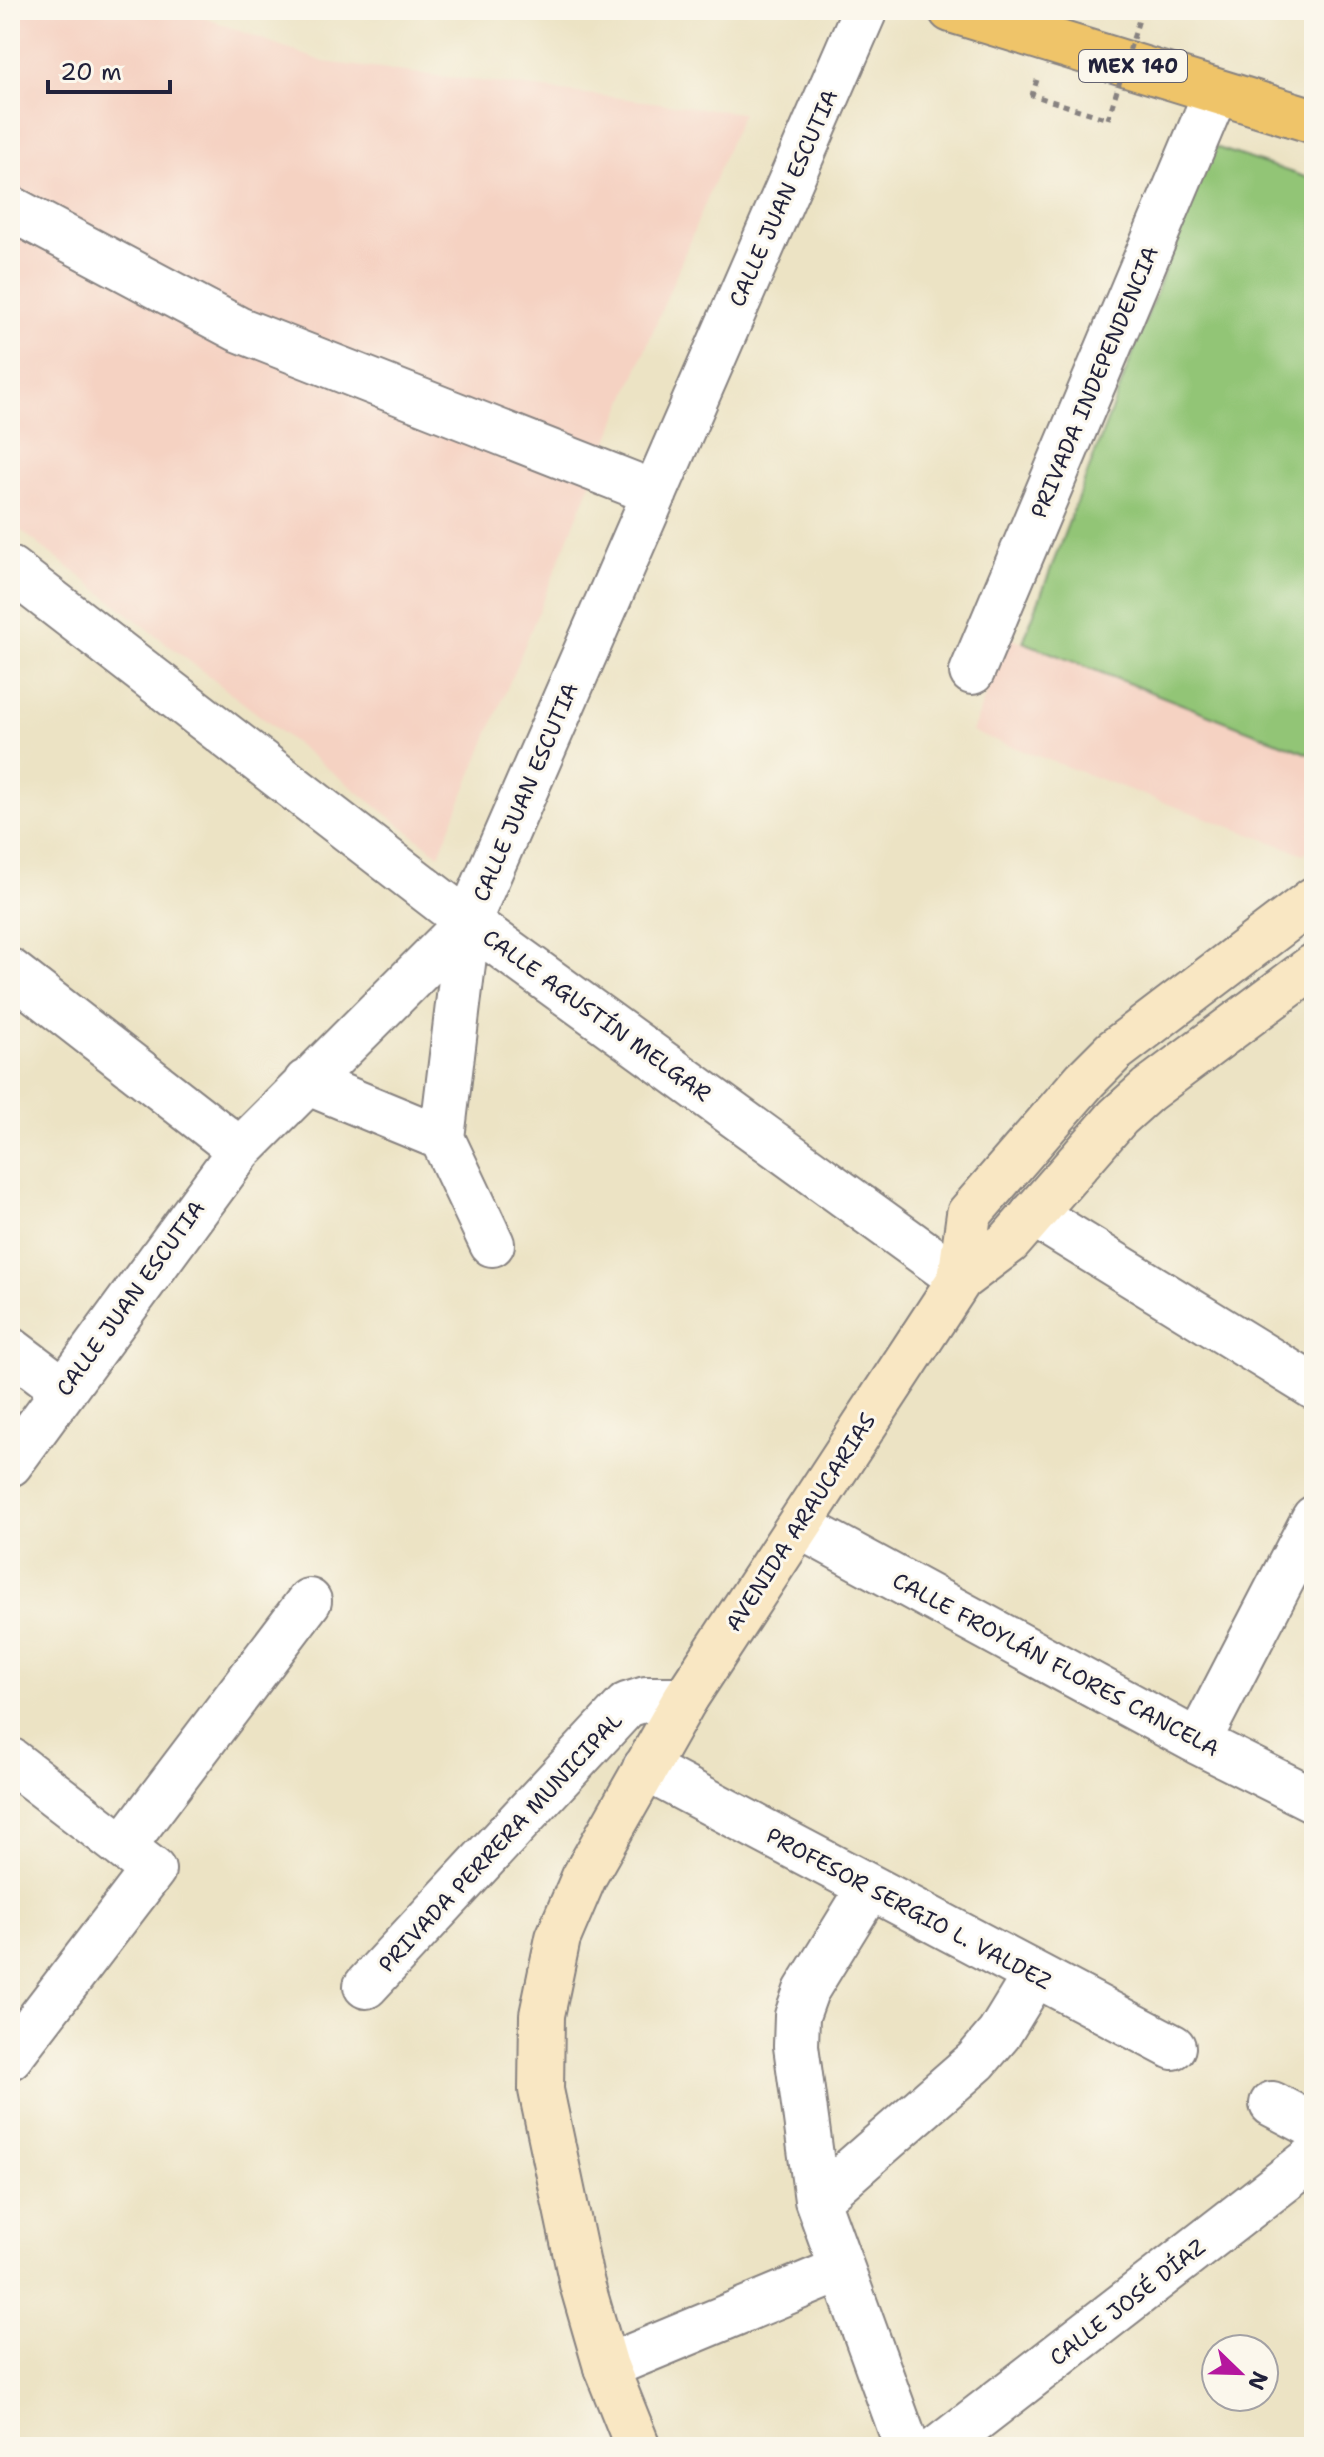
<svg xmlns="http://www.w3.org/2000/svg" width="1324" height="2457" font-family="'Shantell Sans',sans-serif">
<rect width="100%" height="100%" fill="#fbf7ec"/>
<filter id="ink" filterUnits="userSpaceOnUse"><feTurbulence type="fractalNoise" baseFrequency=".0125" numOctaves="2"/><feDisplacementMap in="SourceGraphic" scale="16" xChannelSelector="R" yChannelSelector="G"/><feConvolveMatrix kernelMatrix="1 2 1 2 8 2 1 2 1" color-interpolation-filters="sRGB"/></filter>
<filter id="wash" filterUnits="userSpaceOnUse"><feTurbulence type="fractalNoise" baseFrequency=".006" numOctaves="4" result="noise"/><feDisplacementMap in="SourceGraphic" scale="32" xChannelSelector="R" yChannelSelector="G"/><feGaussianBlur stdDeviation="1.8" result="paint"/><feColorMatrix in="noise" values="0 0 0 0 0 0 0 0 0 0 0 0 0 0 0 0 0 1.4 0 .05"/><feComposite in="paint" operator="in"/></filter>
<g filter="url(#wash)">
<rect width="100%" height="100%" fill="#ece3c4"/>
<path fill="#f5d2c2" d="M10 10H184L324 62 742 113 439 855 10 522Z
M1007 636 1314 756V847L1304 854 972 732Z"/>
<path fill="#92c576" stroke="#5a7458" stroke-width="2" d="M1212 146 1314 180V756L1023 642Z"/>
</g>
<g filter="url(#ink)">
<g fill="none" stroke-linecap="round" stroke-linejoin="round">
<defs>
<path id="street" d="M10 208 238 329 655 493
M10 569 468 922 960 1279
M972 672 1216 92
M468 922 442 1138 492 1244
M10 971 240 1150
M306 1082 442 1138
M1033 1214 1314 1387
M10 1349 63 1389
M10 1464 240 1150 468 922 865 10
M799 1526 1198 1742 1314 1800
M1198 1742 1314 1518
M10 1760 153 1870 10 2057
M645 1768 1173 2047
M123 1847 309 1601
M870 1887 806 1991 797 2016 796 2046 817 2200 907 2447
M366 1986 627 1705 646 1699H685
M1272 2104 1314 2126
M817 2200 976 2061 999 2034 1035 1975
M606 2367 840 2270
M940 2447 1314 2157"/>
<path id="secondary" d="M960 1279 969 1214 1085 1080 1114 1051 1314 899
M638 2447 606 2367 582 2284 541 2090 542 2015 558 1938 584 1877 685 1699 960 1279 1009 1242 1118 1117 1148 1090 1314 966"/>
<path id="highway" d="M951 10 1314 121"/>
</defs>
<use href="#street" stroke="#878280" stroke-width="48"/>
<use href="#secondary" stroke="#878280" stroke-width="48"/>
<use href="#highway" stroke="#878280" stroke-width="48"/>
<path stroke="#878280" stroke-width="5" stroke-dasharray="6 6" stroke-linecap="butt" d="M1037 80 1032 95 1108 119"/>
<use href="#street" stroke="#fff" stroke-width="44"/>
<use href="#secondary" stroke="#f9e7c3" stroke-width="44"/>
<use href="#highway" stroke="#efc469" stroke-width="44"/>
<path stroke="#878280" stroke-width="5" stroke-dasharray="6 6" stroke-linecap="butt" d="M1108 119 1142 10"/>
</g>
</g>
<g text-anchor="middle" stroke-width="6" stroke-linejoin="round" paint-order="stroke">
<rect fill="#fbf7ec" stroke="#636270" stroke-width="2" x="1079" y="50" width="108" height="32" rx="6"/>
<g font-size="20" font-weight="bold" fill="#22223b">
<text x="1133" y="73">MEX 140</text>
</g>
<g font-size="22" fill="#22223b" stroke="#fbf7ec">
<text transform="translate(783 198) rotate(-66)" y="8">CALLE JUAN ESCUTIA</text>
<text transform="translate(1094 382) rotate(-67)" y="8">PRIVADA INDEPENDENCIA</text>
<text transform="translate(525 792) rotate(-67)" y="8">CALLE JUAN ESCUTIA</text>
<text transform="translate(597 1015) rotate(36)" y="8">CALLE AGUSTÍN MELGAR</text>
<text transform="translate(130 1298) rotate(-54)" y="8">CALLE JUAN ESCUTIA</text>
<text transform="translate(800 1522) rotate(-57)" y="8">AVENIDA ARAUCARIAS</text>
<text transform="translate(1056 1664) rotate(28)" y="8">CALLE FROYLÁN FLORES CANCELA</text>
<text transform="translate(500 1842) rotate(-47)" y="8">PRIVADA PERRERA MUNICIPAL</text>
<text transform="translate(909 1908) rotate(28)" y="8">PROFESOR SERGIO L. VALDEZ</text>
<text transform="translate(1127 2302) rotate(-38)" y="8">CALLE JOSÉ DÍAZ</text>
</g>
</g>
<rect width="1324" height="2457" fill="none" stroke="#fbf7ec" stroke-width="40"/>
<g transform="translate(1240 2373) rotate(113)"><circle r="38" fill="#fbf7ec" stroke="#a4a2a5" stroke-width="2"/>
<path d="M0-6L14 30L0 20L-14 30Z" fill="#b5179e"/>
<text y="-12" font-size="22" font-weight="bold" text-anchor="middle" fill="#22223b">N</text>
</g>
<path d="M48 80v12h122v-12" fill="none" stroke="#22223b" stroke-width="4"/>
<text x="60" y="80" font-size="24" fill="#22223b" stroke="#fbf7ec" stroke-width="6" paint-order="stroke">20 m</text>
</svg>
